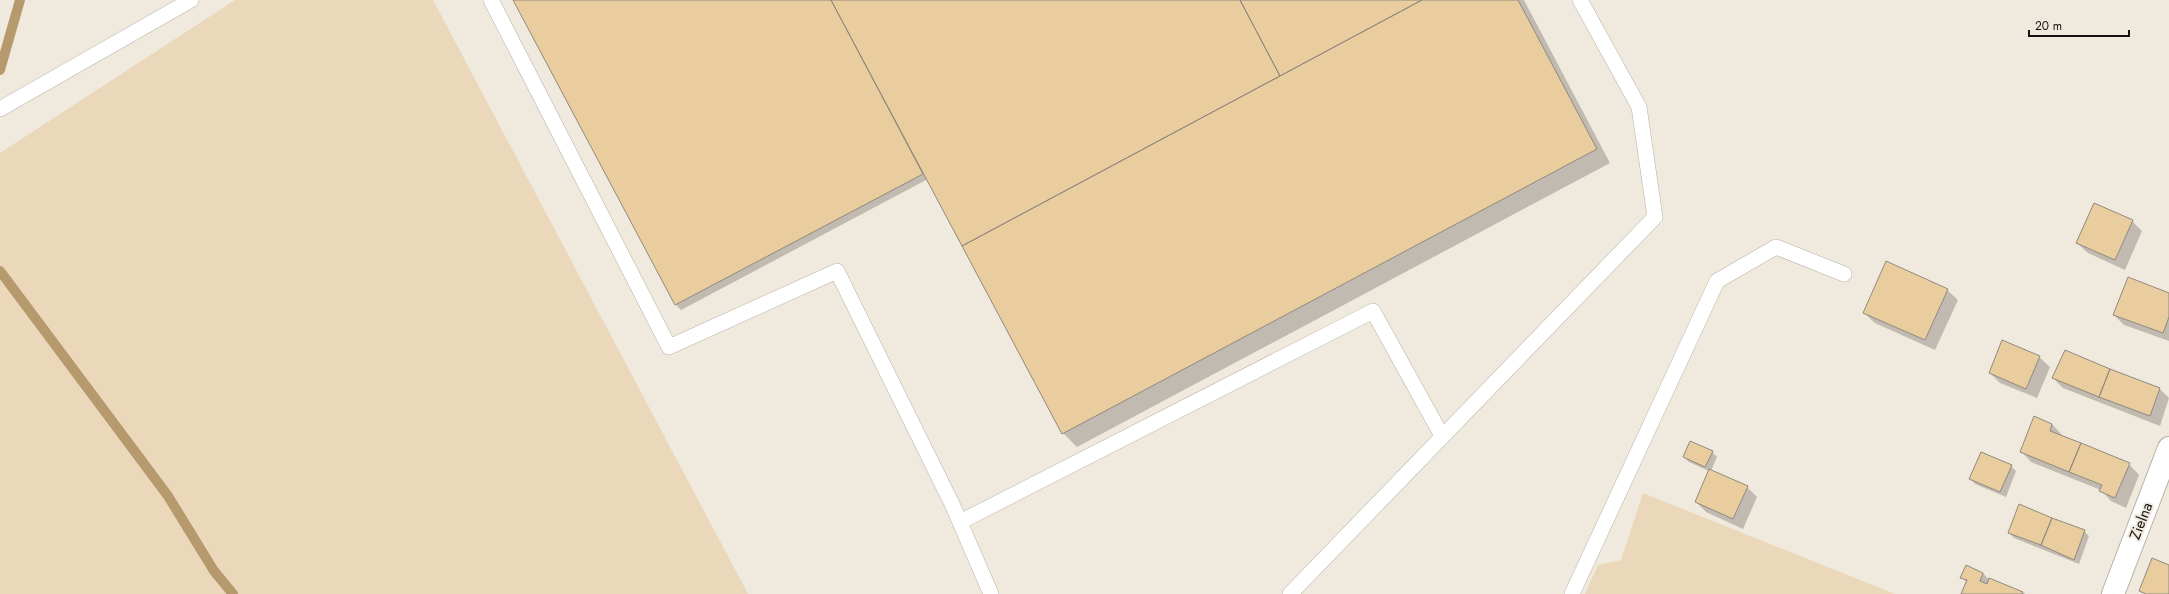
<svg xmlns="http://www.w3.org/2000/svg" width="2169" height="594" font-family="Jost,sans-serif">
<rect width="100%" height="100%" fill="#f0e9de"/>
<path fill="#ebd8ba" d="M235 0H433L748 594H0V153Z
M1643 493 1895 594H1585L1598 565 1621 560Z"/>
<path fill="#0003" d="M514 0H1524L1610 163 1077 447 1063 433 928 179 681 310 676 305Z
M2132 221 2142 231 2125 270 2088 253 2077 243Z
M1947 290 1958 300 1935 350 1875 323 1864 313Z
M2169 294V341L2124 325 2114 315Z
M2065 351 2159 388 2169 398 2160 426 2063 388 2053 378Z
M2039 357 2050 367 2037 398 2000 383 1990 373Z
M2052 424 2062 435 2061 436 2129 464 2139 475 2126 508 2111 501 2101 490 2031 462 2021 451Z
M1712 452 1717 457 1711 471 1747 487 1757 497 1743 529 1706 512 1696 502 1709 471 1689 462 1684 457Z
M2011 466 2016 471 2006 497 1975 484 1970 478Z
M2084 531 2089 536 2079 564 2014 538 2009 533Z
M1983 573 1989 580 2026 594H1963L1967 583 1962 577Z"/>
<g fill="none" stroke-linecap="round" stroke-linejoin="round">
<path stroke="#b69a6d" stroke-width="10" d="M0 70 20 0
M0 271 168 496 214 571 233 594"/>
</g>
<path fill="#eacd9f" stroke="#90897f" d="M513 0H831L923 174 675 305Z
M831 0H1240L1280 76 962 246Z
M1240 0H1422L1280 76Z
M1422 0H1518L1597 149 1062 434 962 246Z
M2094 203 2133 220 2115 260 2076 243Z
M1886 261 1948 289 1925 340 1863 313Z
M2128 277 2169 293V317L2163 333 2113 315Z
M2002 340 2040 356 2026 389 1989 373Z
M2065 350 2110 369 2099 397 2052 378Z
M2110 369 2160 388 2150 416 2099 397Z
M2034 416 2052 424 2050 431 2081 443 2069 472 2020 452Z
M1690 441 1713 451 1705 467 1683 457Z
M2081 443 2130 463 2115 498 2099 491 2102 485 2069 472Z
M1981 452 2012 465 2000 492 1969 479Z
M1709 469 1748 486 1733 519 1695 502Z
M2019 504 2052 518 2041 545 2008 533Z
M2052 518 2085 530 2074 560 2041 545Z
M2152 558 2169 565V594H2146L2139 591Z
M1966 565 1983 573 1980 581 1987 584 1989 578 2023 592 2022 594H1961L1967 580 1960 578Z"/>
<g fill="none" stroke-linecap="round" stroke-linejoin="round">
<defs>
<path id="service" d="M491 0 669 347 837 271 952 504 991 594
M0 109 191 0
M960 522 1373 311 1442 436
M1290 594 1655 217 1639 107 1580 0
M1572 594 1717 281 1776 247 1844 274"/>
<path id="tertiary" d="M2113 594 2169 448"/>
</defs>
<use href="#service" stroke="#b9b2a7" stroke-width="16"/>
<use href="#tertiary" stroke="#b9b2a7" stroke-width="24"/>
<use href="#service" stroke="#fff" stroke-width="15"/>
<use href="#tertiary" stroke="#fff" stroke-width="22"/>
</g>
<g text-anchor="middle" stroke-width="4" stroke-linejoin="round" paint-order="stroke">
<g font-size="15" fill="#15120f" stroke="#f0e9de">
<text transform="translate(2141 521) rotate(-69)" y="5">Zielna</text>
</g>
</g>
<path d="M2029 30v6h100v-6" fill="none" stroke="#15120f" stroke-width="2"/>
<text x="2035" y="30" font-size="12" fill="#15120f" stroke="#f0e9de" stroke-width="3" paint-order="stroke">20 m</text>
</svg>
